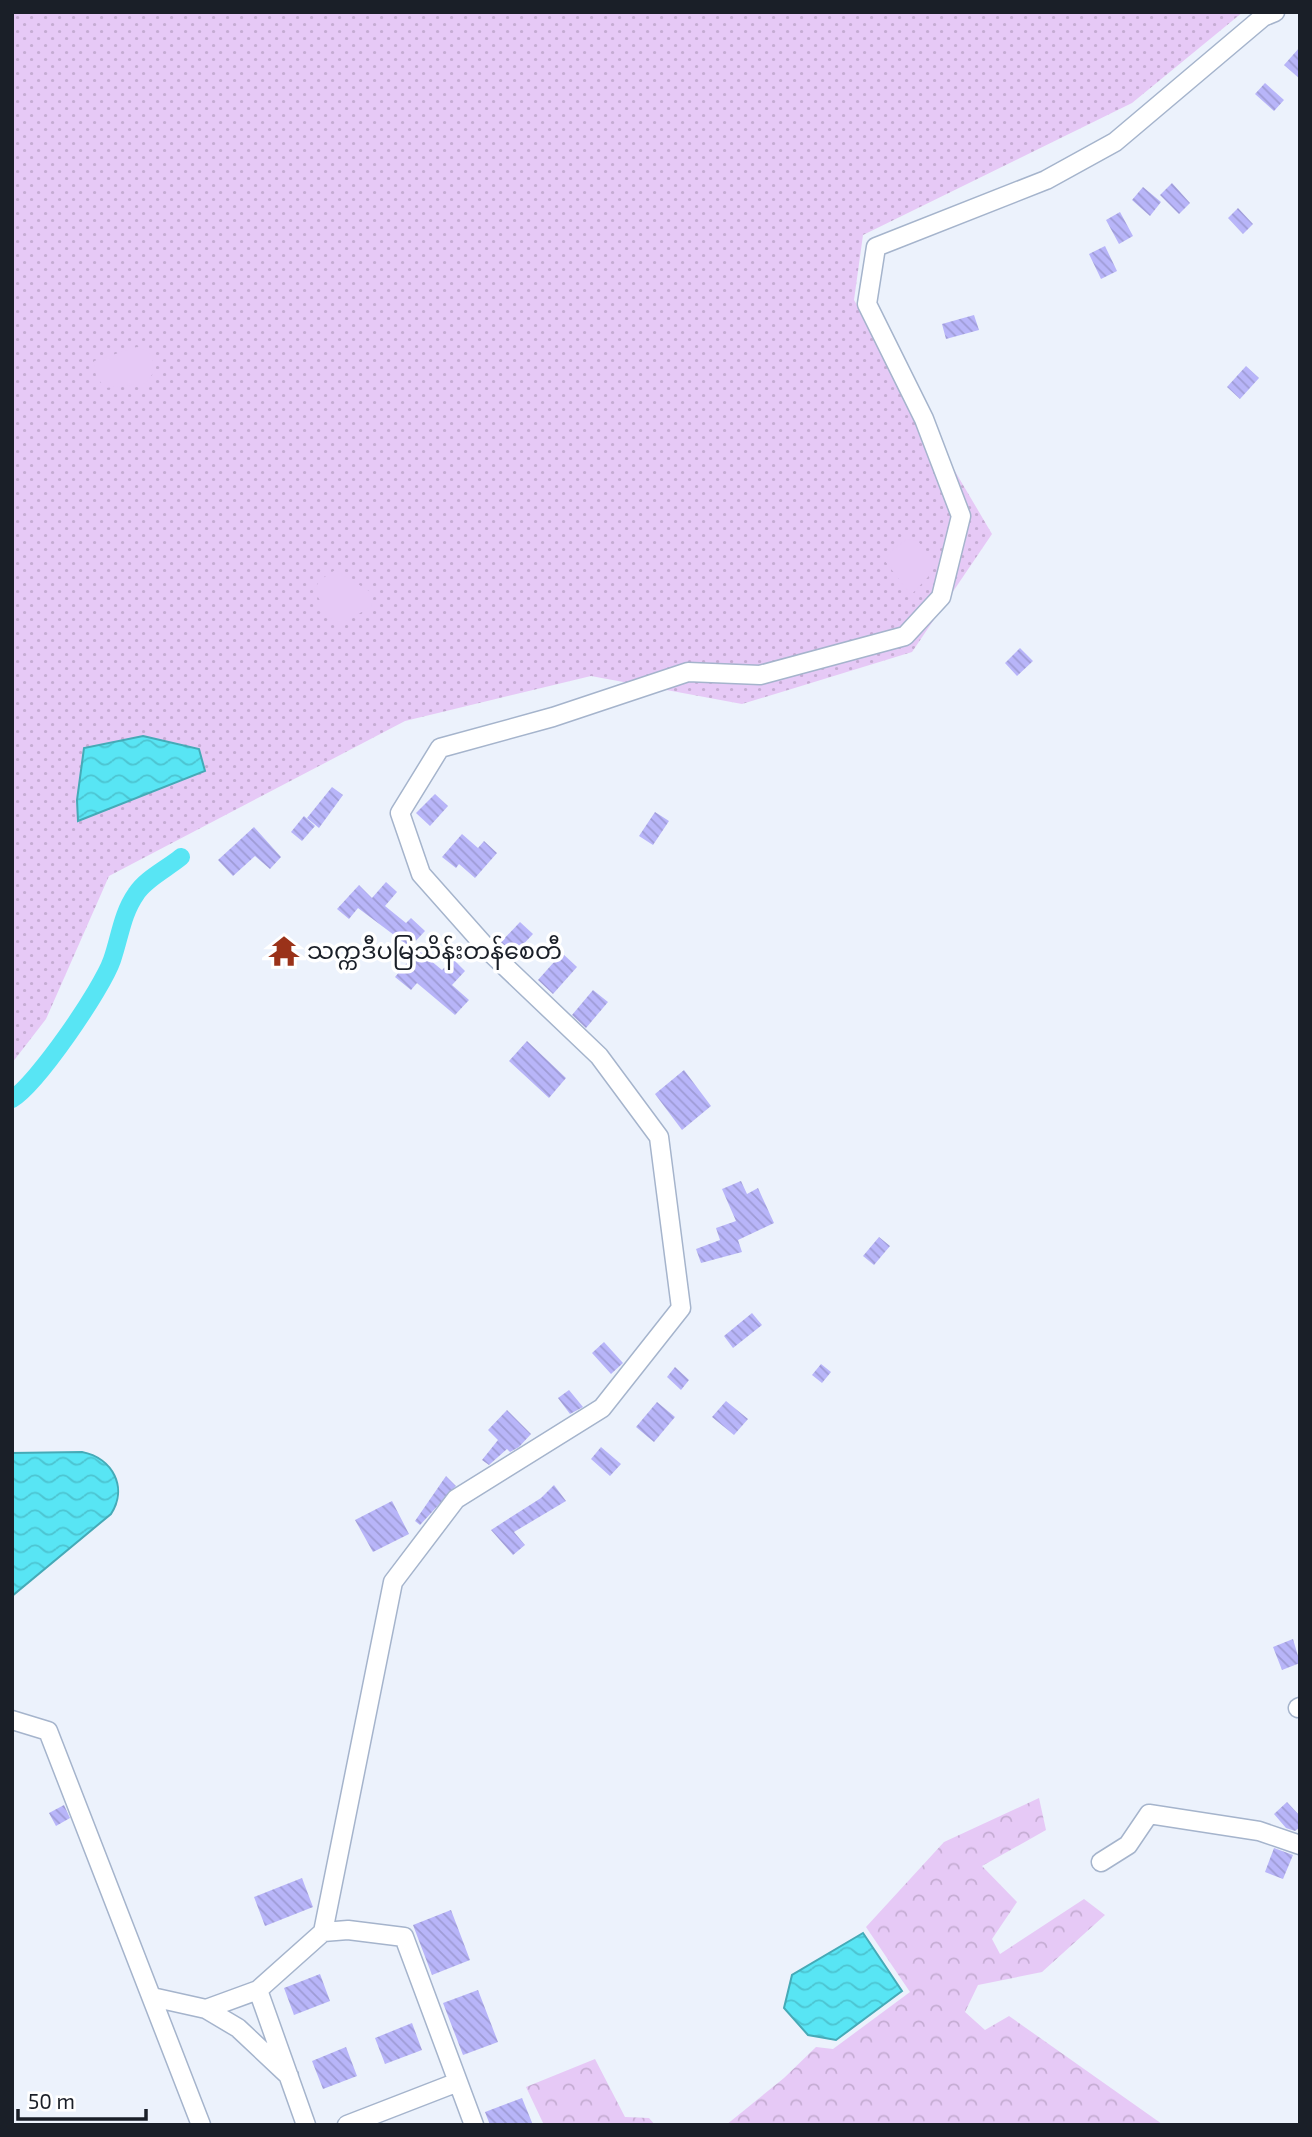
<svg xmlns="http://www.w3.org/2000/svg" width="1312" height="2137" font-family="'Exo 2','Noto Sans Myanmar',sans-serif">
<defs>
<pattern id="grass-dots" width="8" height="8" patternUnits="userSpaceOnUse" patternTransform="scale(1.75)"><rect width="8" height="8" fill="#e6c9f6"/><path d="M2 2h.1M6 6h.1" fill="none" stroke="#c5acd3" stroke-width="1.8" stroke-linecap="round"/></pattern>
<pattern id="forest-crowns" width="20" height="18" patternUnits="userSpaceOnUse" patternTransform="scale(1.75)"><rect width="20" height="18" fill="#e6c9f6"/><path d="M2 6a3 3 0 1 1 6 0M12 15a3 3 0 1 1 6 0" fill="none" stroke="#c5acd3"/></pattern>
<pattern id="water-waves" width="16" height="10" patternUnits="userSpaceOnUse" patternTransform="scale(1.75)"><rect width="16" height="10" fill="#58e5f4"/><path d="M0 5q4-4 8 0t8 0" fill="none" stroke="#4cc4d1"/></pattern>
<pattern id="building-back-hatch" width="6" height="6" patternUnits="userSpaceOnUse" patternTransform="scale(1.75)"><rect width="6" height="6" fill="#b8b5f9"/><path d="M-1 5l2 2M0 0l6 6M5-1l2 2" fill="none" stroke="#9e9bd5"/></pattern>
</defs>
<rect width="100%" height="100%" fill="#ecf2fc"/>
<path fill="url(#grass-dots)" d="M12 12H1243L1132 103 863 235 854 300 992 534 912 652 742 704 591 676 405 721 109 876 46 1019 12 1063Z"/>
<path fill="url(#forest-crowns)" d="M1039 1798 1046 1830 982 1866 1017 1902 992 1939 1000 1954 1084 1899 1105 1915 1042 1972 978 1985 965 2012 985 2030 1009 2016 1162 2124 726 2125 784 2078 816 2047 833 2049 910 1992 866 1927 944 1842Z
M595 2059 625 2117 649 2118 655 2125H544L526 2087Z"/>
<path fill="#e6c9f6" d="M137 347 149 352 156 369 146 383 105 388 96 376 94 361Z
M907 539 918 541 933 560 928 577 911 595 885 561 891 551Z
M335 570 374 594 371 607 340 624 330 618 314 590 320 580Z"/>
<path fill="url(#water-waves)" stroke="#45aab7" stroke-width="2" d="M143 736 199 749 205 771 78 821 77 800 84 748Z
M82 1452C113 1458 128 1488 111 1514L12 1596V1453Z
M863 1933 902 1991 836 2040 808 2035 784 2008 792 1975Z"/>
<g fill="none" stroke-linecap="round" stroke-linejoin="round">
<path stroke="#58e5f4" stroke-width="18" d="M12 1099C37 1084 102 989 112 960 120 937 122 914 136 894 145 879 168 868 181 857"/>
</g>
<path fill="url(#building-back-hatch)" d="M1300 47V79L1284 65Z
M1265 83 1284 100 1274 111 1255 94Z
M1172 183 1190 203 1179 214 1160 195Z
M1143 187 1161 202 1150 216 1132 200Z
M1238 208 1253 224 1243 234 1228 218Z
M1120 212 1133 236 1119 244 1106 220Z
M1105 246 1117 271 1101 279 1089 254Z
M974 315 979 330 946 339 942 324Z
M1246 366 1259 378 1240 399 1227 387Z
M1020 648 1033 661 1017 676 1005 663Z
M332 787 343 795 319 828 307 818Z
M435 794 448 806 430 826 416 813Z
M655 812 669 821 653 845 639 836Z
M304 816 315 826 302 841 291 832Z
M254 827 281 857 270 869 255 856 233 876 218 860Z
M462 834 478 848 484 841 497 853 475 878 459 864 456 868 442 857Z
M386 882 397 892 385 906 406 923 411 918 425 931 410 947 358 908 349 919 337 909 359 885 372 898Z
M520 922 533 934 513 955 501 942Z
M418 950 442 970 453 959 465 971 452 985 469 1000 455 1015 417 983 411 990 395 977Z
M562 953 577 967 553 994 538 980Z
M593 990 608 1002 586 1028 572 1015Z
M527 1041 566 1078 549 1098 509 1061Z
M684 1070 711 1106 682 1130 655 1094Z
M741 1181 747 1194 758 1188 774 1223 738 1240 742 1252 701 1263 696 1249 720 1240 716 1228 736 1221 722 1189Z
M879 1237 890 1246 874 1265 863 1256Z
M752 1313 762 1325 733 1348 724 1336Z
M604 1342 623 1363 611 1374 592 1353Z
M821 1364 831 1372 822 1383 812 1375Z
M675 1367 689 1380 681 1390 667 1377Z
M569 1390 583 1407 570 1414 558 1398Z
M726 1401 748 1419 734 1435 712 1417Z
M657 1402 675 1417 654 1442 636 1427Z
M507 1410 531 1434 519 1447 510 1452 507 1449 489 1465 482 1460 498 1440 488 1430Z
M601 1447 621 1464 610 1476 591 1459Z
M446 1476 456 1486 420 1525 415 1521Z
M554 1485 566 1501 514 1532 525 1545 513 1555 491 1530 541 1498Z
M392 1501 409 1534 373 1552 355 1520Z
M1293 1639 1300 1663 1282 1670 1273 1647Z
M1287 1802 1300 1816V1827L1295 1831 1286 1828 1274 1814Z
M64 1805 70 1818 56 1826 49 1813Z
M1274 1848 1293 1855 1283 1879 1265 1872Z
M302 1878 313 1907 265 1926 254 1897Z
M451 1910 470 1960 432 1975 413 1925Z
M320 1974 330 2001 294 2015 284 1988Z
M478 1990 498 2042 463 2055 443 2003Z
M412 2023 422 2050 385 2064 375 2038Z
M346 2047 357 2076 323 2089 312 2061Z
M522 2098 533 2125H490L485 2112Z"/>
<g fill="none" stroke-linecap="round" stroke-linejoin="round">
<defs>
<path id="minor" d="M1298 1708 1300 1707
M12 1720 48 1731 201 2125
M1101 1862 1128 1845 1149 1814 1259 1831 1300 1845
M323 1932 393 1582 456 1499 602 1408 681 1308 659 1137 599 1056 492 954 421 874 400 813 440 748 553 717 688 672 760 675 905 636 941 597 961 516 924 419 867 304 876 247 1046 180 1115 142 1263 17 1275 12
M258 1990 306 2125
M152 1997 206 2009 238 2028 289 2076
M206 2009 258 1990 323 1932 348 1930 404 1937 474 2125
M347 2125 458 2082"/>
</defs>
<use href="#minor" stroke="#a5b4cc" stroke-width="21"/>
<use href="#minor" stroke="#fff" stroke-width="18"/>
</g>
<defs>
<symbol id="temple-bare" viewBox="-9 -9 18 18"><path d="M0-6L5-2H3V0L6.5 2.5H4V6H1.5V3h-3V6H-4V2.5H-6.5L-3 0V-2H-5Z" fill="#9a3219" stroke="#fff" stroke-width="2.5" paint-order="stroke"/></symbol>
</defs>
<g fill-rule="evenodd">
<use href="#temple-bare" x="262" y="929" width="44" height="44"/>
</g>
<g text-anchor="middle" stroke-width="7" stroke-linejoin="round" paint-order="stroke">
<g font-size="24" fill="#1a1f28" stroke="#fff" text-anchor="start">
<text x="307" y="959">သက္ကဒီပမြသိန်းတန်စေတီ</text>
</g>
</g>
<rect width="1312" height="2137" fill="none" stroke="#1a1f28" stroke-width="28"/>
<path d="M18 2109v10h128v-10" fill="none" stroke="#1a1f28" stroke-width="3.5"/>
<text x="28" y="2109" font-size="21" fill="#1a1f28" stroke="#ffffff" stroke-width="5" paint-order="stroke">50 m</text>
</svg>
